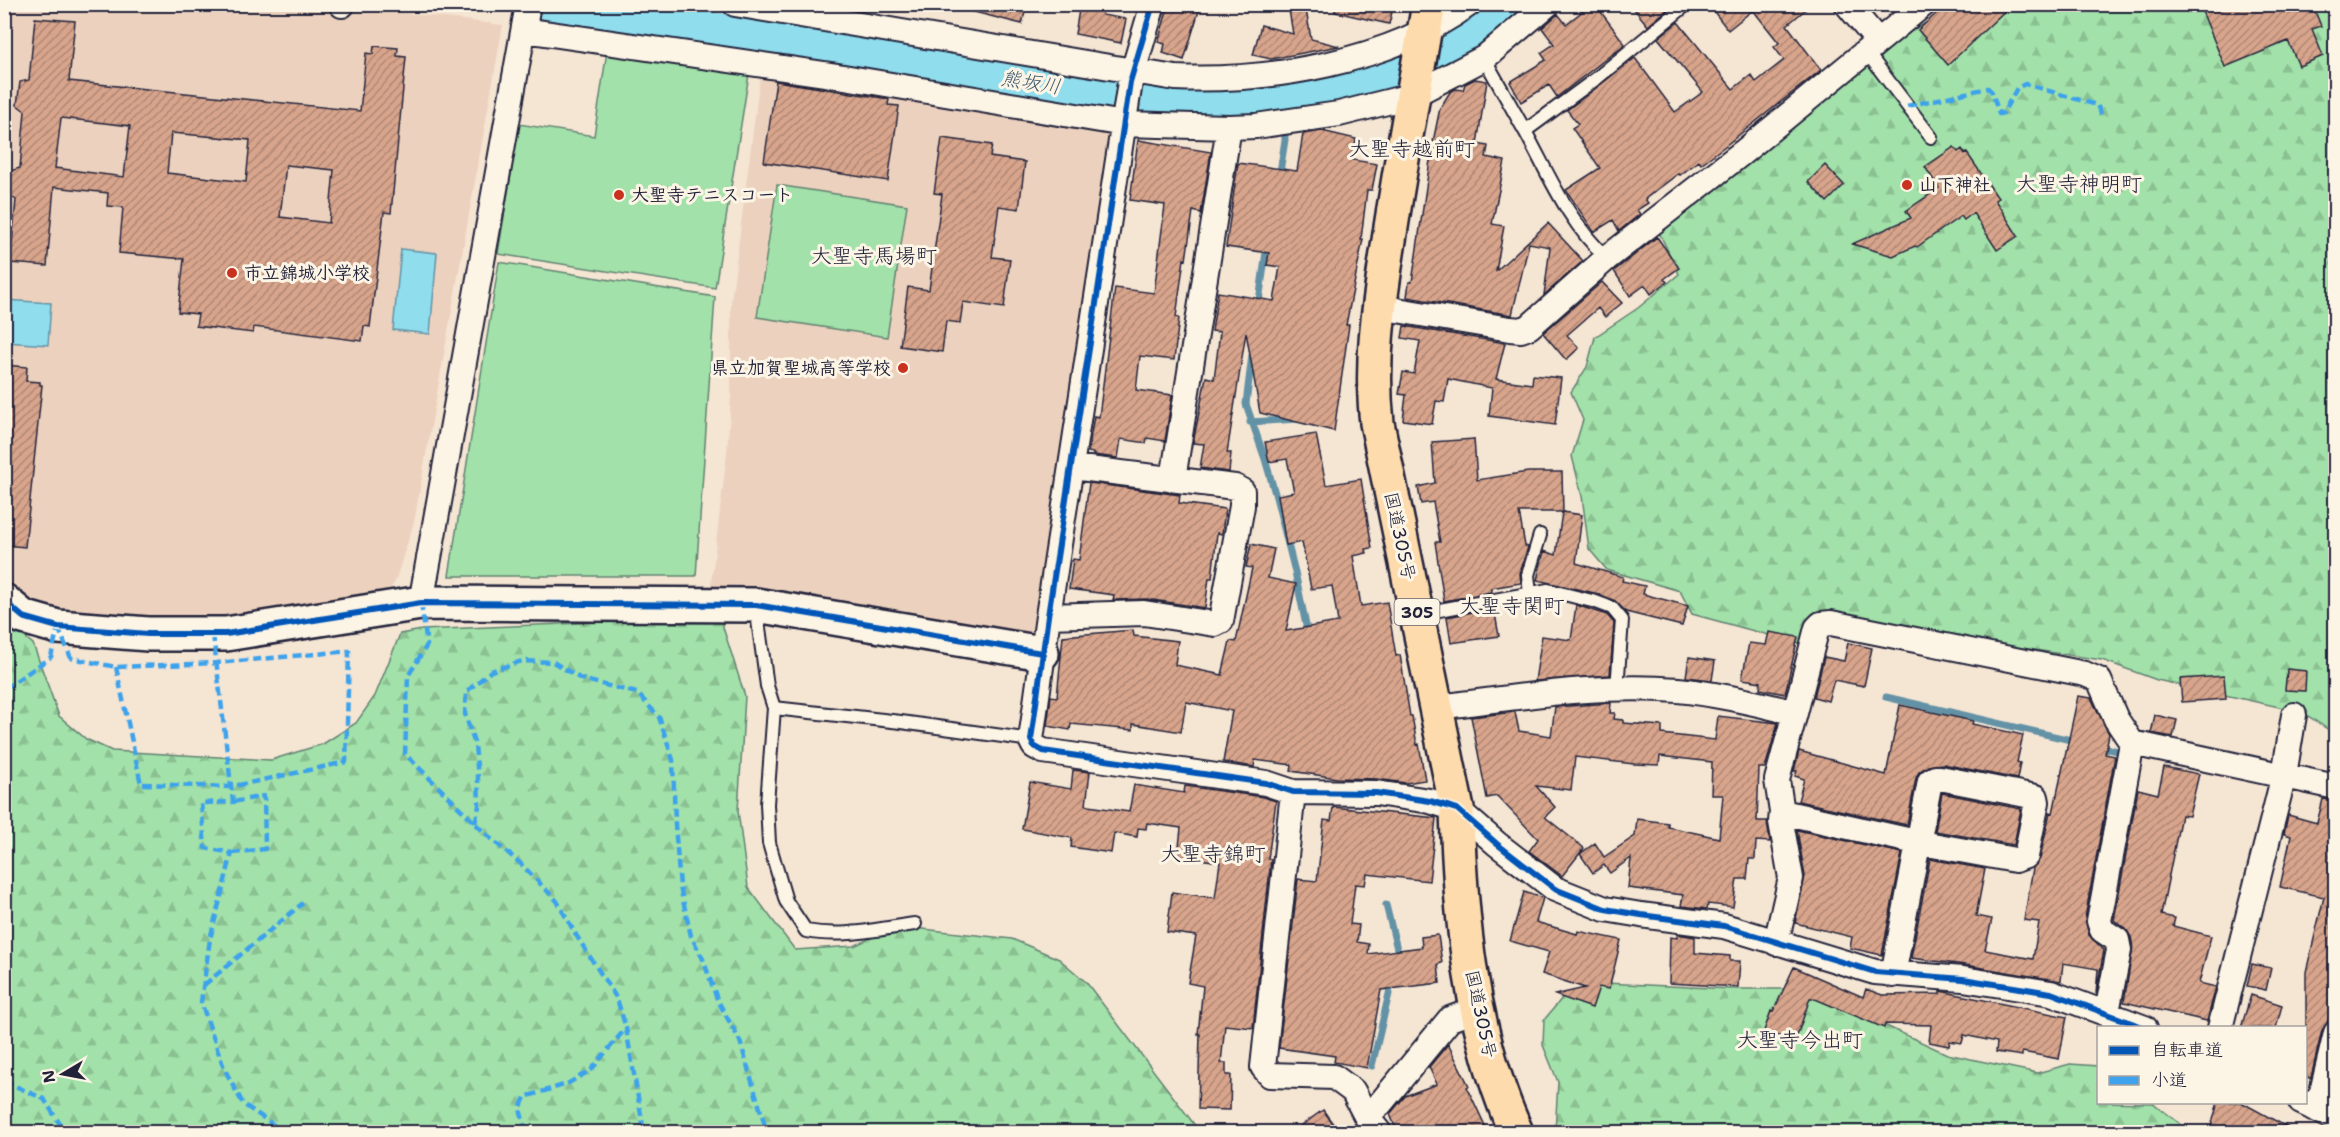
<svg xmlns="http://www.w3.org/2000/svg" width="2340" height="1137" font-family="'Shantell Sans','Klee One',sans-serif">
<defs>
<pattern id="forest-firs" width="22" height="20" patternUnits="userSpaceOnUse" patternTransform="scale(1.5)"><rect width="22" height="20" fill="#a2e1a9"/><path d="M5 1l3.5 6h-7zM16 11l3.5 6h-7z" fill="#8bc192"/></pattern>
<pattern id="building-hatch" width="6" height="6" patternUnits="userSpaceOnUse" patternTransform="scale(1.5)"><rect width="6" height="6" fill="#d8a58c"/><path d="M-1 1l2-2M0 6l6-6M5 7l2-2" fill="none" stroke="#af8674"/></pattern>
</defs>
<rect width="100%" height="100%" fill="#f5e5d3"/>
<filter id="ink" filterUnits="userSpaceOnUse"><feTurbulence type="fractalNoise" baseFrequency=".0167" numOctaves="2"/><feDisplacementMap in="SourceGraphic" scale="12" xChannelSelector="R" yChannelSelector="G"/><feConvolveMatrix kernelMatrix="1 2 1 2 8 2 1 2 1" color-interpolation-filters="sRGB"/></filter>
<g filter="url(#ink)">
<path fill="#ecd2be" d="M334 4 503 25 414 522 395 582 385 596 241 620H180L42 607 5 581V5Z
M761 69 1112 132 1033 633 1019 637 710 592 727 453 731 397V302Z"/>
<path fill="url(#forest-firs)" stroke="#628272" stroke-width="1.5" d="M1956 5H2335V734L2302 712 2157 680 2102 660 1989 643 1831 613 1802 644 1692 614 1680 591 1607 570 1589 549 1582 496 1572 456 1583 420 1571 392 1587 367 1595 337 1638 308 1679 274 1658 230 1886 46Z
M4 620 33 644 59 716 86 739 112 751 271 760 323 744 356 723 375 696 400 634 422 630 628 621H721L745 696 738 811 748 887 795 950 854 946 896 926 1012 939 1059 959 1086 982 1200 1132H5Z
M1604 983 1732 989H1806L1947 1054 2037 1073 2070 1064 2098 1066V1102L2153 1103 2191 1132H1555L1558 1082 1543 1045 1544 1020 1563 997Z"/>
<path fill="#a2e1a9" stroke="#628272" stroke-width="1.5" d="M607 51 749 74 715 288 498 254 519 124 594 136Z
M777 185 907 205 887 337 757 317Z
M499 262 715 297 696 576H449Z"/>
<path fill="#8fdded" stroke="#6392a6" stroke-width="1.5" d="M401 249 437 253 430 334 393 330Z
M4 300 51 303 48 345 5 342Z"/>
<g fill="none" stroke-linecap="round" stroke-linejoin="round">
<path stroke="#6392a6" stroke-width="7" d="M1279 178 1285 140 1284 93
M1258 308 1267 245
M1252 355 1246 404 1265 459 1276 497 1295 572 1308 635
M1250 422 1298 419
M1886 697 2075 741
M2098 746 2125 753
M1386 905 1398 953 1397 958
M1372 1066 1392 981"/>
<path stroke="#8fdded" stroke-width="40" d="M531 4 1165 102 1243 98 1340 86 1431 59 1481 29 1515 4"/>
</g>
<path fill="url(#building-hatch)" stroke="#22223b" stroke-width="1.5" fill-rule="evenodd" d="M971 4H1027L1022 24 970 11Z
M1080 4H1104L1102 15 1126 19 1121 43 1075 34Z
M1169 4H1201L1184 60 1163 53 1165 44 1158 42Z
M1288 4H1305L1311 39 1339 46 1271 59 1253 55 1261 25 1293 34Z
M1335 4H1394L1389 24 1335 12Z
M1592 4H1595L1625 44 1557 97 1549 85 1521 102 1510 82 1546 60 1541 53 1554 44 1542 28 1558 14 1566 24Z
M1630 4H1662L1667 10 1648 26Z
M1708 4H1812L1787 25 1821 70 1725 146 1701 164 1699 161 1680 175 1678 174 1645 199 1648 203 1637 210 1640 214 1619 231 1613 220 1594 232 1566 190 1600 168 1572 128 1578 124 1567 110 1635 58 1675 112 1703 92 1658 38 1678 22 1733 89 1751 75 1756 82 1784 60 1774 47 1779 43 1753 10 1728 30Z
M1947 4H2012L1948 65 1918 30Z
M2199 4H2312L2321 26 2312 29 2323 56 2299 66 2288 41 2225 67Z
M35 18 75 21 69 81 360 111 366 53 373 54 374 46 398 48 397 56 406 57 391 213 384 212 370 327 364 326 362 341 254 327 253 333 196 326 198 314 178 312 184 259 119 253 123 207 107 206 108 193 54 187 47 266 10 263 16 200 8 194 10 171 20 168 25 111 17 105 20 82 29 80ZM61 118 130 126 124 177 55 168ZM171 133 250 140 246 182 167 173ZM286 165 334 170 329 223 280 217Z
M1475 79 1487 81 1477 144 1488 146 1486 157 1505 161 1492 224 1504 226 1496 271 1548 223 1583 261 1544 295 1550 247 1529 243 1512 315 1407 297 1409 282H1412L1432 147 1440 108 1450 92 1456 89 1463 90 1465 84Z
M776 81 889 99 888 105 899 106 888 181 764 162Z
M1322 131 1356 139 1353 160 1377 164 1372 190H1367L1361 239H1363L1346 325H1349L1334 431 1260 413 1246 332 1227 453H1231L1229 472 1200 468 1204 444 1193 443 1206 377 1214 379 1220 332 1212 331 1218 292 1274 301 1280 267 1267 265 1269 253 1226 247 1238 163 1297 171 1303 134Z
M942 138 992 145 990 157 1025 162 1019 209 999 206 992 257 1010 259 1004 308 963 302 960 323 946 321 942 352 900 346 908 287 929 290 942 194 934 193Z
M1138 140 1211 152 1201 213 1193 211 1186 260 1184 259 1176 317 1179 318 1174 360 1140 356 1136 390 1172 395 1165 441 1147 438 1146 443 1121 439 1118 458 1093 455V453L1088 452 1094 416 1099 417 1115 288 1154 293 1165 205 1130 200Z
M1954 147 1958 152 1962 149 1965 154 1967 153 1998 198 1995 200 2018 236 1997 250 1973 213 1964 220 1961 216 1917 247 1915 246 1893 256 1852 244 1911 218 1906 211 1939 188 1925 167Z
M1825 165 1844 185 1827 202 1808 182Z
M1657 237 1679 268 1664 279 1667 282 1651 294 1645 285 1630 296 1614 271Z
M1602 282 1622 303 1605 317 1598 308 1567 335 1579 348 1566 360 1543 333Z
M1404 326 1505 343 1496 379 1532 384 1533 375 1561 378 1555 425 1489 416 1492 388 1448 379 1444 402 1436 401 1432 424 1403 420 1406 395 1399 394 1403 372 1414 374 1420 341 1402 338Z
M4 365 27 367 26 381 40 382V385H42L25 547 4 545Z
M1316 434 1326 485 1361 479 1372 548 1366 549 1367 553 1353 556 1361 606 1387 602 1396 656 1400 655 1410 716H1412L1417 745 1419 744 1425 780 1406 783 1376 779 1337 778 1291 771 1292 765 1255 760 1254 767 1223 762 1232 711 1186 702 1181 732 1133 724V730L1071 724 1070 730 1047 726 1051 696 1057 697 1063 636 1133 630 1134 636 1178 641 1175 665 1222 675 1230 641 1236 642 1252 568 1246 567 1251 544 1274 549 1268 578 1296 584 1286 631 1338 622 1332 586 1311 589 1302 542 1286 545 1278 495 1294 492 1287 459 1269 462 1265 442Z
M1474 439 1477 480 1528 472H1562L1563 512 1582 515 1576 563 1623 577 1622 581 1645 586 1643 594 1688 606 1682 626 1626 612 1615 601 1599 594 1537 580 1544 551 1556 555 1562 512H1519L1525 546 1528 547 1520 573 1521 583 1491 588V592L1444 601 1435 542H1440L1433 502 1421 504 1418 487 1435 483 1432 442Z
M1089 483 1180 495 1179 503 1225 509 1222 534 1217 533 1212 578H1209L1205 608 1146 599 1113 600 1114 595 1069 589 1073 559 1079 560Z
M1576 605 1607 615 1614 623 1610 675 1535 681 1542 636 1571 640Z
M1494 608 1499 636 1451 643 1447 617Z
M1769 632 1798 637 1785 694 1760 689 1761 682 1742 679 1749 643 1766 645Z
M1848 643 1872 648 1864 686 1834 680 1828 701 1814 697 1824 657 1844 661Z
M1689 657 1715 661 1712 680 1686 677Z
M2287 669 2306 671 2305 691 2285 690Z
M2224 676 2226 699 2182 702 2180 679Z
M2078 696 2091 698 2109 734 2105 754 2115 756 2085 918 2089 935 2104 950 2096 994 2098 969 2063 963 2061 981 1965 965 1911 958 1930 859 1985 869 1976 916 1992 919 1985 950 2033 959 2039 922 2024 920 2033 868 2040 859 2050 812 2053 813Z
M1611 703 1610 713H1615L1614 719 1623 720V723L1662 726V734L1715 740 1718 716 1778 723 1765 768H1759L1757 821H1767L1770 842 1756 841 1755 859H1749L1747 879H1737L1733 907 1708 904 1707 909 1681 906 1683 895 1628 888 1631 858 1610 873 1604 865 1593 873 1580 854 1595 843 1604 857 1635 836 1637 819 1668 823V827L1719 838 1723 795H1711L1712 762 1660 756 1659 765 1634 764 1575 757 1571 790 1536 786 1555 807 1545 817 1584 848 1562 876 1529 851 1538 839 1497 796 1487 798 1471 717 1515 712 1519 731 1551 736 1555 707Z
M1900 705 1973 721 1972 724 2023 735 2017 762 2020 763 2017 779 1943 764 1928 766 1919 772 1916 778 1907 825 1798 801 1804 779 1795 776 1797 771H1794L1799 751 1886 775Z
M2155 715 2177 720 2173 737 2151 733Z
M2164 767 2199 774 2189 816 2181 815 2161 915 2175 918 2173 926 2211 936 2199 983 2216 987 2207 1021 2124 1002 2133 947 2131 937 2126 929 2114 920 2138 789 2158 794Z
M1073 770 1090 772 1086 805 1089 806 1129 812 1134 785 1184 793 1185 786 1263 797 1276 801 1268 859H1271L1253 1028 1225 1025 1221 1063H1226V1075H1231L1230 1110 1198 1109 1200 1034H1198L1203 986 1188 983 1196 936 1167 932 1172 892 1215 898 1220 862 1178 856 1181 828 1147 823 1146 829 1138 828 1137 837 1114 833 1111 853 1071 847 1072 838 1022 829 1030 782 1071 789Z
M1942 793 2021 809 2014 845 1935 831Z
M2323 799 2336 801V989L2328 1022 2322 1030 2311 1078 2306 1077V972L2324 897 2280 887 2291 836 2284 834 2288 815 2317 823Z
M1333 807 1436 818 1429 881 1367 874 1365 885 1355 884 1350 924 1359 925 1357 942 1369 944 1368 954 1422 947 1421 937 1438 935 1442 963 1438 964 1440 983 1381 990 1367 1068 1334 1062 1335 1056 1279 1048 1298 879 1317 881 1324 820 1331 821Z
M1797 830 1902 853 1882 955 1850 948 1852 937 1795 923 1805 876Z
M1524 892 1543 898 1536 922 1577 934 1578 931 1621 940 1609 989 1599 987 1592 1008 1555 995 1585 988 1542 974 1549 952 1510 941Z
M1677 934 1695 937V953L1730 956V961H1740L1738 987 1669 983 1670 937 1677 938Z
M2252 964 2271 968 2266 990 2247 986Z
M1794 967 1863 997 1866 989 1882 995 1940 994V991L1945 992 2067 1017 2059 1059 2022 1052V1056L1996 1052 1997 1042 1964 1035 1962 1043 1950 1041 1949 1046 1929 1042 1931 1025 1885 1024 1884 1028 1813 998H1810L1795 1042 1764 1031 1771 1011 1773 1012Z
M2251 995 2282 1005 2276 1028H2241Z
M1448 1044 1469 1086 1467 1087 1488 1132H1397L1390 1114 1405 1096 1437 1084 1429 1067Z
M2218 1102H2241L2296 1132H2221L2211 1127Z
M1323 1110 1339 1132H1292Z"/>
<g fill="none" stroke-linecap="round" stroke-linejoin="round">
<defs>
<path id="lane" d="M1865 50 1931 137
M1484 58 1525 131
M1607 258C1569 224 1549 175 1525 131L1597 78 1687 4
M1530 594 1528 575 1540 535
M756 606 767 686 774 708 767 804 769 843 786 901 806 931C842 938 879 929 915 924
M1418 614 1548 590 1596 602 1612 608 1622 620 1617 689
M774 708 901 722 1031 740"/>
<path id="street" d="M735 4 1175 78C1270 82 1390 62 1469 4
M1153 4 1130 82 1048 616 1031 740 1034 746 1043 751 1266 783 1293 792 1376 793 1430 801 1457 809 1497 844 1555 889 1605 909 1641 915 1724 926 1875 972 1963 979 2051 993 2145 1028
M1847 4 1877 40
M342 5V4
M524 30 838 76 1124 124 1229 127 1173 479
M1229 127 1256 126 1339 114 1411 96 1484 58 1548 4
M1379 307 1510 329 1521 330 1529 327 1607 258 1742 153 1924 4
M421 603 528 4
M1048 616 1144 613 1215 624 1221 621 1242 506V491L1235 487 1072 467
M1436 707C1516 698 1598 683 1678 690 1718 694 1757 703 1795 713L1817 628 1821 624 1831 623 2085 674 2099 680 2116 719 2132 743 2336 787
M1293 792 1263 1067 1270 1075 1334 1077 1353 1091 1366 1116 1379 1132
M1782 812 1916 842 2015 860 2026 856 2037 802 2036 797 1940 778H1935L1930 781 1893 975
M1776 943 1791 878 1781 822 1782 812 1777 780 1795 713
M2107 1012 2119 950 2117 940 2102 930 2099 921 2132 743
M2220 1028 2284 775 2294 715
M2301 1102 2336 1119
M2313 1108 2322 1092 2336 1033
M1366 1116 1380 1104 1450 1019 1477 1009"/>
<path id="secondary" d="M4 601 23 617 58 627 148 634H226L421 603 756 605 1042 653"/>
<path id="highway" d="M1429 4C1415 85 1400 166 1388 247 1379 306 1370 363 1377 423L1457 809C1460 918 1471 1032 1516 1132"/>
</defs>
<use href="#lane" stroke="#22223b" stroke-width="16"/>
<use href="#street" stroke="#22223b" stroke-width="28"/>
<use href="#secondary" stroke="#22223b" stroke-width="38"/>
<use href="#highway" stroke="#22223b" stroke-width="38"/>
<use href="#lane" stroke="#fcf5e5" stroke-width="12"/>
<use href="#street" stroke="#fcf5e5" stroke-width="24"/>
<use href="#secondary" stroke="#fcf5e5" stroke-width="33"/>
<use href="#highway" stroke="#fedbac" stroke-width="33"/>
<path stroke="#3ea2ec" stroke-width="4.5" stroke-dasharray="9 4.5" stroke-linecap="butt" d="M1907 106 1988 88 1992 92 1999 114 2003 113 2017 88 2025 84 2097 105 2103 118
M421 603 427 645 408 676 405 754 490 838 520 863 557 901 576 935 617 999 626 1028 644 1132
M58 627 71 658 116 667 216 663 349 651 346 762 230 787 141 784 116 667
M213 634 233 802 201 803 205 848 232 853 210 939 201 1002 224 1068 243 1104 284 1132
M4 686 7 687 51 657 58 627
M475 823 479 806 478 778 475 745 465 714 466 692 491 671 522 661 553 662 581 679 637 693 659 717 673 760 675 824 680 887 691 936 703 959 717 999 740 1041 767 1132
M232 853 265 849 264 796 233 802
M204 985 303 903
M4 1081 44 1099 65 1132
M526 1132 520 1109 525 1097 567 1084 591 1070 626 1028"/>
<defs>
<path id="cycleway" d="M1153 4 1130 82 1048 616 1031 740 1034 746 1043 751 1266 783 1293 792 1376 793 1430 801 1457 809 1497 844 1555 889 1605 909 1641 915 1724 926 1875 972 1963 979 2051 993 2145 1028
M4 601 23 617 58 627 148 634H226L421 603 756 605 1042 653"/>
</defs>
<use href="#cycleway" stroke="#fcf5e5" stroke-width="10"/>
<use href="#cycleway" stroke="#0057b8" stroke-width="6"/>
</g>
</g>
<g fill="#c8321e" stroke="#fcf5e5" stroke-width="2">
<circle cx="1907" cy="185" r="6"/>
<circle cx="619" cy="195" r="6"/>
<circle cx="232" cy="273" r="6"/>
<circle cx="903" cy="368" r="6"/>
</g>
<g text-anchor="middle" stroke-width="6" stroke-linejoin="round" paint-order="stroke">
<rect fill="#fcf5e5" stroke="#63616e" stroke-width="1.5" x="1394.5" y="599" width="45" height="26" rx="4.5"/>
<g font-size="16" font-weight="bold" fill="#22223b">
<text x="1417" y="618">305</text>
</g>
<g font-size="18" font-weight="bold" fill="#22223b" stroke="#fcf5e5" text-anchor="start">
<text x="1919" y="191">山下神社</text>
<text x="631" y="201">大聖寺テニスコート</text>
<text x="244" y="279">市立錦城小学校</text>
<text x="891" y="374" text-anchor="end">県立加賀聖城高等学校</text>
</g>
<g font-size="18" fill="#22223b" stroke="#fcf5e5">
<text transform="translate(1400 536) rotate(78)" y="6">国道305号</text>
<text transform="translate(1481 1014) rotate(78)" y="6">国道305号</text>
</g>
<g font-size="20" font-style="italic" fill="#435a70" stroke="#fcf5e5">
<text transform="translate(1031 82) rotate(9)" y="7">熊坂川</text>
</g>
<g font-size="21" fill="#22223b" stroke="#fcf5e5">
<text x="1412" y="156">大聖寺越前町</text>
<text x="2079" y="191">大聖寺神明町</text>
<text x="874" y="263">大聖寺馬場町</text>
<text x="1512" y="613">大聖寺関町</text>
<text x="1213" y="861">大聖寺錦町</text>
<text x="1800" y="1047">大聖寺今出町</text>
</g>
</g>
<rect width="2340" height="1137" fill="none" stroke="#fcf5e5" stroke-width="24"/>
<rect x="12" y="12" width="2316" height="1113" fill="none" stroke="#22223b" stroke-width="2" filter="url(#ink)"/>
<rect x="2097" y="1026" width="210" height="78" fill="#fcf5e5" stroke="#a5a1a1" stroke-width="1.5"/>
<rect x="2109" y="1046" width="30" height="9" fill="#0057b8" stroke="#a5a1a1" stroke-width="1.5"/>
<text x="2151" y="1056" font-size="18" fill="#22223b">自転車道</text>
<rect x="2109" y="1076" width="30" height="9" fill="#3ea2ec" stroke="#a5a1a1" stroke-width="1.5"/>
<text x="2151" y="1086" font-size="18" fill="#22223b">小道</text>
<g transform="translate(63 1074) rotate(260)" stroke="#fcf5e5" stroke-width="4.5" paint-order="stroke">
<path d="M0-4.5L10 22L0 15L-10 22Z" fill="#22223b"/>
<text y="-9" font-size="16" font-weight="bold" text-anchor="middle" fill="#22223b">N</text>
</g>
</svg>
